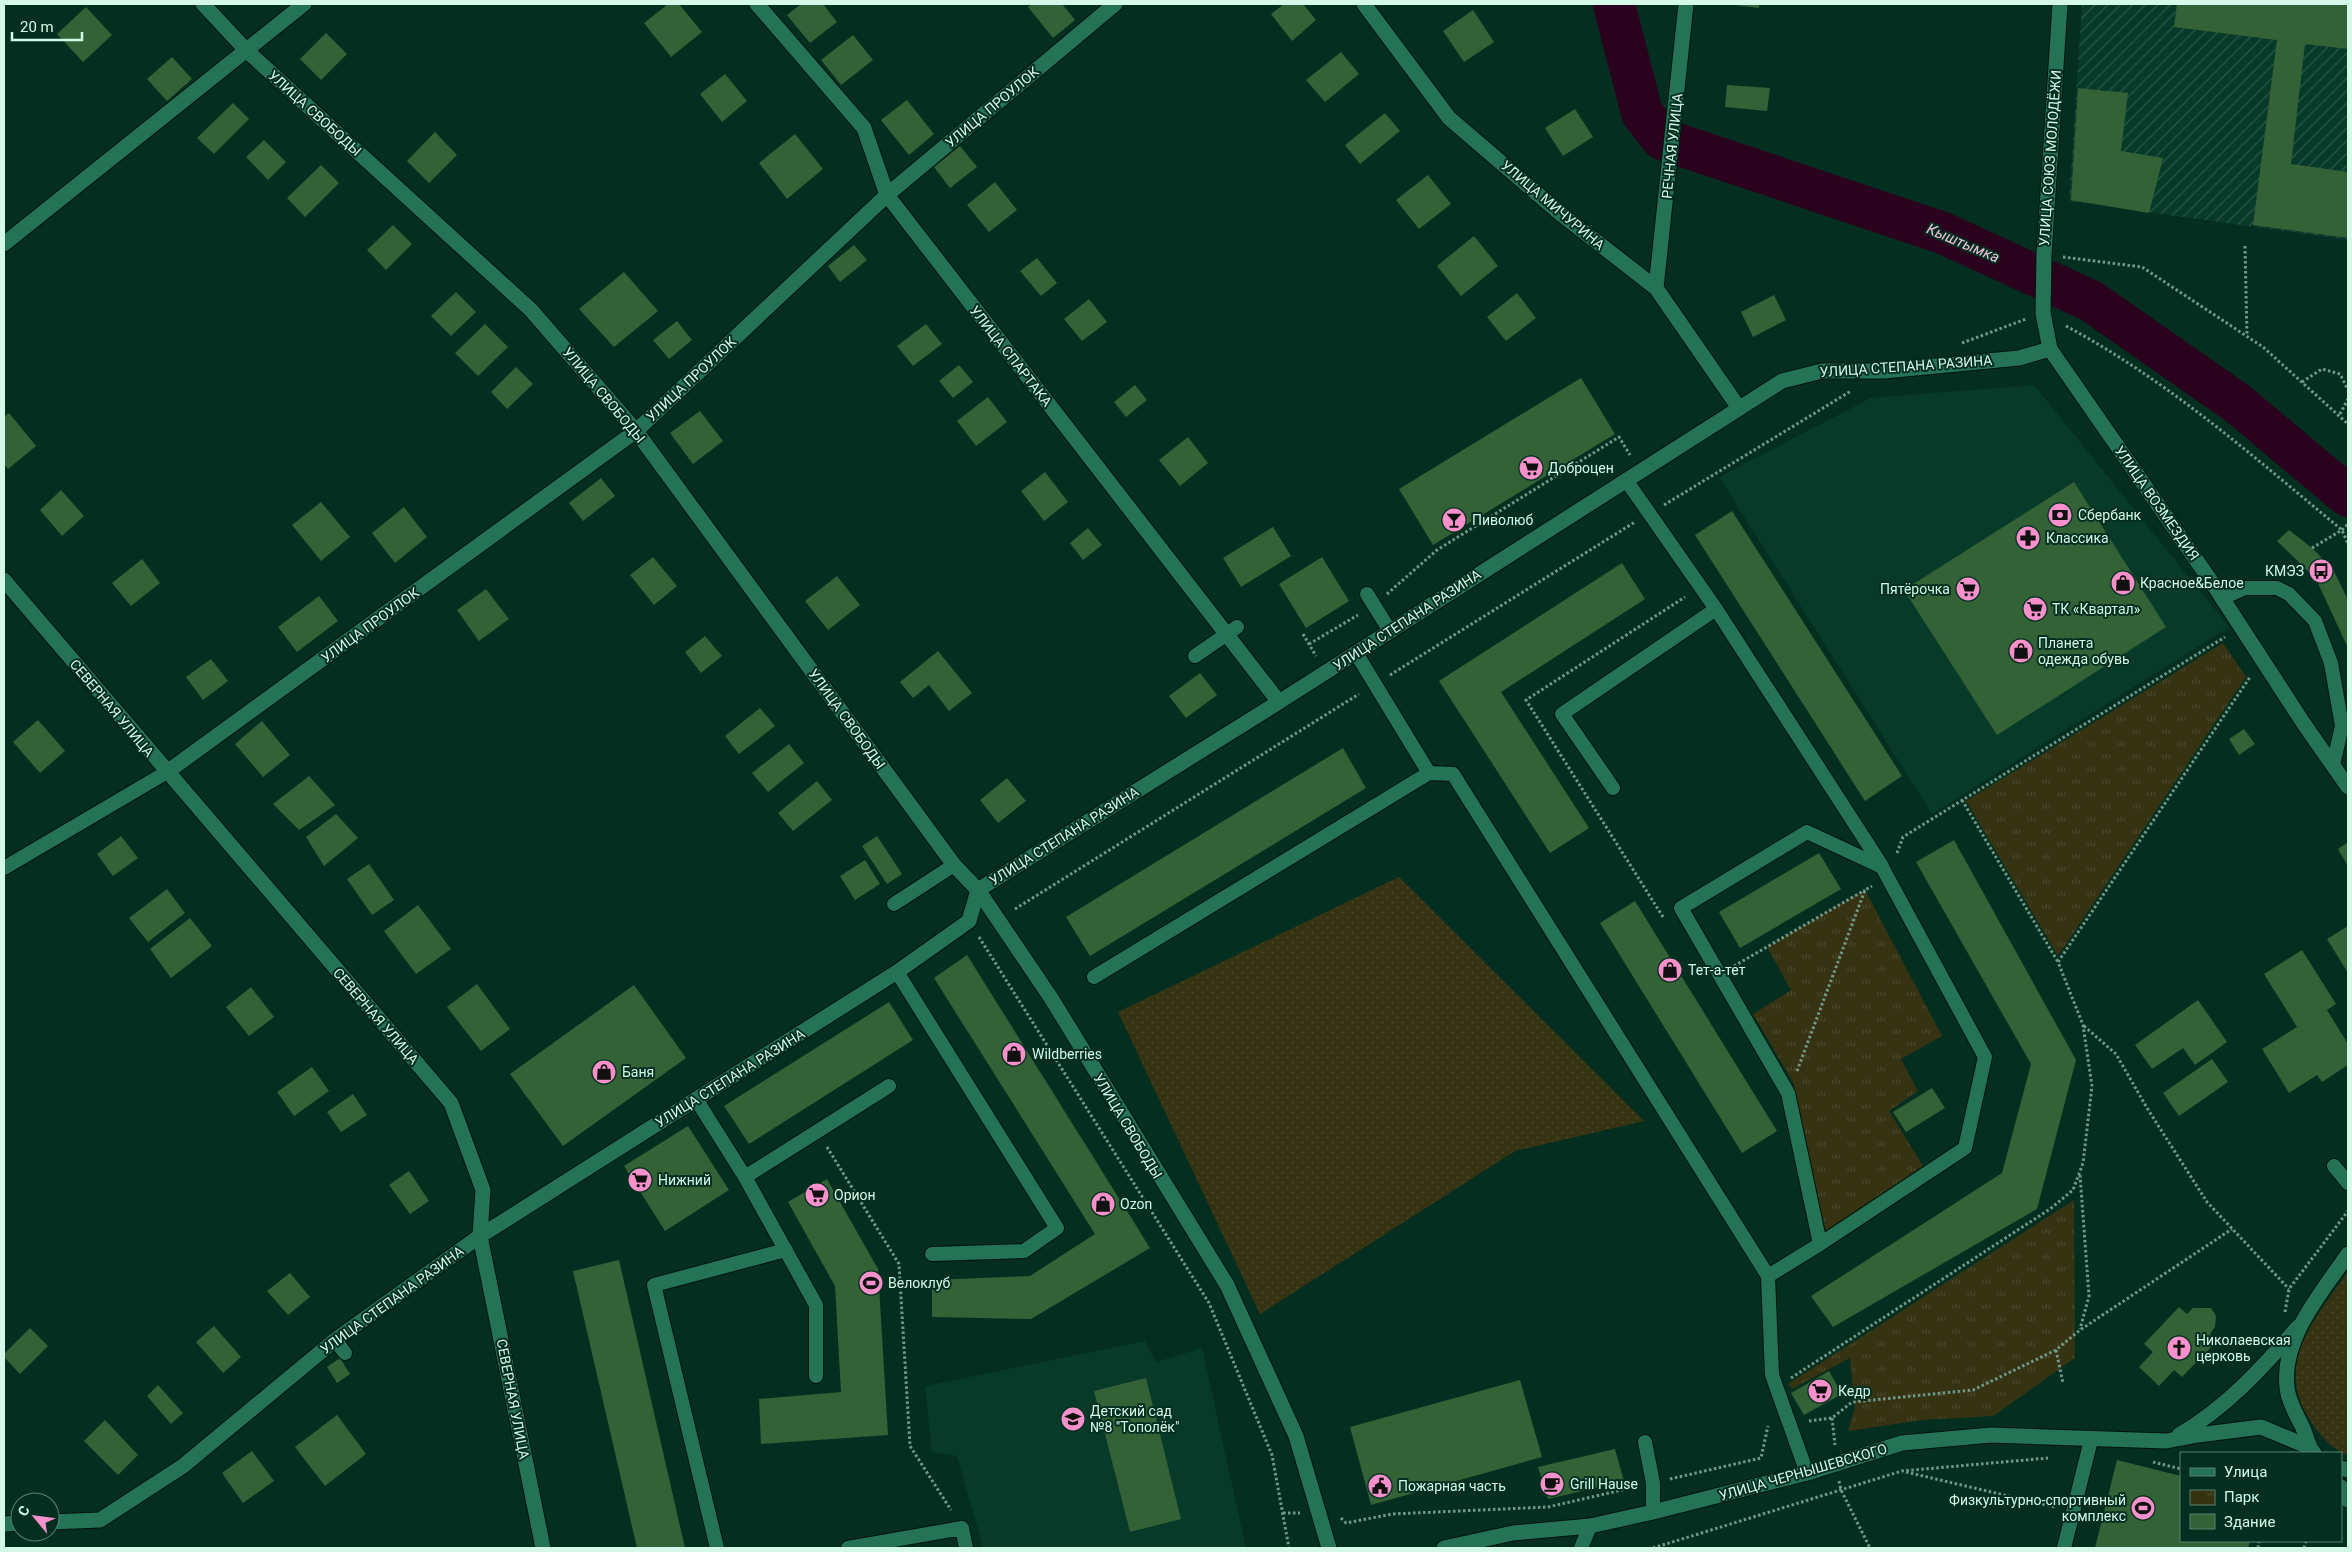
<svg xmlns="http://www.w3.org/2000/svg" width="2352" height="1552" font-family="Roboto,sans-serif">
<defs>
<pattern id="industrial-furrows" width="10" height="10" patternUnits="userSpaceOnUse" patternTransform="scale(1.25)"><rect width="10" height="10" fill="#083a29"/><path d="M-1 1l2-2M0 10L10 0M9 11l2-2" fill="none" stroke="#2b5748"/></pattern>
<pattern id="grass-dots" width="8" height="8" patternUnits="userSpaceOnUse" patternTransform="scale(1.25)"><rect width="8" height="8" fill="#363312"/><path d="M2 2h.1M6 6h.1" fill="none" stroke="#494729" stroke-width="1.8" stroke-linecap="round"/></pattern>
<pattern id="park-tufts" width="24" height="20" patternUnits="userSpaceOnUse" patternTransform="scale(1.25)"><rect width="24" height="20" fill="#363312"/><path d="M3 7l-1-3M5 7V3M7 7l1-3M15 17l-1-3M17 17v-4M19 17l1-3" fill="none" stroke="#494729"/></pattern>
</defs>
<rect width="100%" height="100%" fill="#042f20"/>
<path fill="#083a29" d="M2034 385 2229 627 1932 814 1719 477 1871 398Z
M1145 1341 1156 1362 1202 1348 1246 1548H983L957 1456 932 1452 925 1386Z"/>
<path fill="url(#industrial-furrows)" d="M2082 4H2348V240L2069 201Z"/>
<path fill="url(#grass-dots)" d="M1399 877 1644 1121 1515 1151 1260 1314 1118 1012Z
M2348 1272V1456C2331 1449 2320 1435 2310 1420 2273 1364 2316 1317 2348 1272Z"/>
<path fill="url(#park-tufts)" d="M2223 643 2246 677 2058 956 1966 801Z
M1865 890 1942 1036 1901 1059 1918 1091 1889 1111 1923 1166 1826 1233 1793 1082 1753 1014 1791 990 1767 947Z
M2074 1200 2075 1358 1993 1416 1922 1420 1848 1431 1855 1408 1850 1358 1792 1389 1788 1384Z"/>
<g fill="none" stroke-linecap="round" stroke-linejoin="round">
<path stroke="#2b021d" stroke-width="42" d="M1614 4 1642 113 1662 139 1943 233 2091 301 2237 403 2348 496"/>
</g>
<path fill="#326235" d="M668 4H679L702 32 671 57 644 23Z
M801 4H823L837 22 810 43 787 15Z
M1032 4H1062L1075 20 1053 38 1028 7Z
M1284 4H1303L1316 20 1292 41 1271 14Z
M1727 4H1759V8Z
M2177 4H2348V49L2305 44 2291 164 2348 172V238L2253 225 2277 40 2174 27Z
M86 7 112 35 83 62 57 34Z
M1473 10 1494 42 1464 62 1443 31Z
M326 33 347 54 321 80 300 59Z
M853 35 873 60 841 85 821 60Z
M1341 52 1359 74 1325 102 1306 80Z
M172 57 192 79 167 101 147 79Z
M725 74 747 101 722 122 700 94Z
M1727 85 1770 88 1767 111 1725 107Z
M2078 88 2128 93 2121 151 2163 158 2149 213 2071 200Z
M907 100 934 134 909 155 881 120Z
M233 103 249 119 214 154 197 138Z
M1575 109 1593 137 1563 156 1545 128Z
M1385 113 1400 131 1360 164 1345 145Z
M435 132 457 155 429 183 407 161Z
M795 134 823 169 787 199 759 163Z
M264 140 286 162 268 180 246 157Z
M960 146 977 167 950 188 934 167Z
M321 165 339 183 305 217 287 198Z
M1428 175 1451 204 1419 229 1396 200Z
M995 182 1017 210 989 232 967 205Z
M393 225 412 244 386 270 367 250Z
M1474 236 1498 266 1461 296 1437 266Z
M854 245 867 260 840 282 828 266Z
M1037 258 1057 283 1041 296 1020 271Z
M624 272 658 311 614 347 579 309Z
M456 292 476 312 451 336 431 316Z
M1517 293 1536 318 1506 341 1487 317Z
M1774 295 1786 320 1753 337 1741 312Z
M1089 299 1107 322 1082 341 1064 319Z
M677 321 692 340 669 359 653 340Z
M485 324 508 347 478 376 455 353Z
M926 324 942 344 913 366 897 346Z
M959 365 973 382 953 398 939 381Z
M516 367 533 384 507 409 491 392Z
M1581 378 1615 434 1433 545 1399 489Z
M1135 385 1147 400 1126 417 1114 402Z
M988 397 1007 422 976 446 957 421Z
M700 411 723 441 693 464 670 433Z
M9 413 36 446 8 469 4 464V417Z
M1188 437 1208 463 1180 486 1159 460Z
M1045 472 1068 502 1044 521 1021 491Z
M601 478 615 496 583 521 569 503Z
M2074 482 2166 627 1997 735 1904 590Z
M61 490 84 516 62 536 40 510Z
M321 502 350 537 321 561 292 525Z
M404 507 427 537 395 563 372 533Z
M1732 511 1902 776 1865 801 1695 535Z
M1273 527 1291 556 1241 587 1223 558Z
M1088 528 1102 545 1083 560 1070 543Z
M2289 530 2312 548 2333 569 2348 600V648L2316 579 2277 541Z
M653 557 677 586 654 605 630 575Z
M1322 557 1349 601 1306 628 1279 584Z
M142 559 160 583 131 606 112 583Z
M1622 563 1645 599 1501 692 1589 828 1550 853 1439 681Z
M837 576 860 605 828 630 805 601Z
M486 589 509 619 479 641 457 610Z
M319 596 338 621 297 652 278 627Z
M705 636 722 656 701 673 685 652Z
M938 651 972 693 949 711 929 685 913 698 900 682Z
M211 659 228 681 203 700 186 677Z
M1200 673 1217 695 1186 718 1169 696Z
M760 708 775 726 739 754 725 736Z
M38 720 65 751 40 773 13 742Z
M262 721 290 755 263 777 235 744Z
M2244 729 2255 744 2239 755 2229 739Z
M789 744 804 763 768 792 752 773Z
M1343 748 1366 788 1090 956 1066 917Z
M309 776 335 805 299 830 273 804Z
M1007 778 1026 801 998 823 980 800Z
M817 781 832 800 793 831 778 813Z
M336 814 358 838 324 866 306 837Z
M121 836 138 858 113 876 97 854Z
M877 836 902 874 887 884 862 846Z
M1954 840 2076 1060 2037 1209 1833 1327 1811 1296 2002 1173 2031 1064 1916 862Z
M2348 842V866L2338 849Z
M1819 853 1841 889 1740 948 1719 912Z
M865 860 880 884 855 900 840 876Z
M369 864 394 900 372 915 347 879Z
M167 889 185 913 148 942 129 918Z
M1635 901 1777 1131 1742 1153 1600 923Z
M418 905 451 949 416 974 384 931Z
M190 918 212 946 171 978 150 949Z
M2348 926V973L2327 939Z
M2302 950 2336 1004 2327 1010 2348 1044V1065L2322 1082 2317 1075 2289 1093 2262 1049 2297 1027 2264 974Z
M967 955 1150 1248 1031 1319 932 1317V1280L1030 1276 1095 1234 934 978Z
M477 984 510 1029 481 1051 447 1007Z
M634 985 686 1058 563 1146 510 1074Z
M251 987 274 1017 249 1036 226 1007Z
M2198 1000 2227 1042 2195 1065 2183 1048 2152 1069 2135 1045Z
M889 1002 913 1040 749 1144 724 1106Z
M2212 1059 2228 1082 2179 1116 2163 1093Z
M312 1067 329 1091 294 1116 277 1092Z
M1932 1088 1945 1108 1906 1132 1893 1112Z
M353 1094 367 1115 341 1132 327 1112Z
M688 1126 729 1190 665 1231 624 1166Z
M409 1171 429 1201 410 1214 389 1185Z
M827 1179 878 1269 888 1435 761 1444 759 1399 841 1392 835 1286 788 1202Z
M619 1260 685 1548H637L573 1271Z
M290 1273 310 1297 288 1315 267 1291Z
M2179 1307 2187 1314 2193 1308H2211L2216 1316 2215 1327 2210 1334 2217 1341 2182 1377 2174 1370 2159 1386 2139 1367 2153 1352 2144 1344Z
M214 1326 241 1357 223 1373 196 1342Z
M30 1328 48 1346 20 1374 4 1357V1354Z
M340 1358 350 1374 337 1383 327 1367Z
M1829 1371 1842 1394 1804 1415 1791 1393Z
M1146 1378 1181 1519 1130 1532 1094 1391Z
M1520 1380 1542 1457 1371 1505 1350 1427Z
M158 1385 183 1413 171 1424 147 1396Z
M337 1415 366 1454 325 1486 295 1447Z
M105 1420 138 1455 118 1475 84 1441Z
M1615 1449 1624 1481 1548 1499 1538 1467Z
M252 1451 274 1481 243 1503 222 1473Z
M2117 1460 2181 1476V1541H2250L2248 1548H2095Z"/>
<g fill="none" stroke-linecap="round" stroke-linejoin="round">
<defs>
<path id="lane" d="M1626 480 1716 609 1882 866
M1367 594 1390 631
M2223 598 2245 588H2277L2289 594 2315 621 2331 663 2342 726 2333 765
M1195 656 1237 627
M1429 773 1453 774 1768 1276
M1613 788 1562 714 1716 609
M4 868 167 772
M894 904 954 865
M897 972 1057 1228 1024 1251 932 1254
M1094 977 1429 773 1356 653
M696 1099 745 1177 889 1086
M2334 1166 2348 1183
M745 1177 816 1305V1376
M335 1340 345 1353
M1645 1442 1653 1483V1512
M1807 1473 1772 1375 1768 1276 1820 1244 1788 1093 1681 908 1807 832 1882 867 1985 1057 1965 1148 1820 1244
M717 1548 654 1285 786 1250
M848 1548 962 1528 966 1548
M1581 1548 1590 1526
M2064 1548 2091 1440"/>
<path id="street" d="M203 4 246 50 531 310 636 431 954 865 978 890 1051 998 1227 1285 1296 1436 1329 1548
M757 4 864 128 887 195 1279 702
M1364 4 1449 118 1561 214 1656 288 1739 408
M2060 4 2044 255 2043 313 2050 349 2215 587 2304 724 2348 787
M4 244 304 4
M1656 288 1686 4
M4 580 451 1103 483 1190 480 1236 543 1548
M167 772 636 431 887 195 1115 4
M2179 1435C2227 1407 2262 1368 2298 1327
M50 1522 100 1520 183 1466 335 1340 480 1236 897 972 969 921 978 890 1279 702 1782 381 1822 371H1884L2019 358 2050 349
M4 1524 20 1523
M1444 1548 1513 1533 1590 1526 1653 1512 1807 1473 1902 1443 1991 1435 2166 1441 2198 1435 2261 1427 2309 1447"/>
<path id="secondary" d="M2314 1453C2307 1445 2307 1436 2302 1426 2296 1414 2288 1400 2287 1387 2281 1338 2323 1291 2348 1254
M2341 1468 2348 1470
M2341 1487 2348 1500"/>
</defs>
<use href="#lane" stroke="#00150c" stroke-width="16"/>
<use href="#street" stroke="#00150c" stroke-width="17"/>
<use href="#secondary" stroke="#00150c" stroke-width="17"/>
<path stroke="#719989" stroke-width="3" stroke-dasharray="2.5 2.5" stroke-linecap="butt" d="M2245 246 2247 336
M2063 257 2142 267 2263 347 2348 424
M2066 326C2167 380 2254 457 2342 530L2348 544
M1962 343 2026 319
M2302 382 2322 369 2340 374 2348 390
M2340 414 2348 399
M1664 505 1851 391
M2312 548 2342 530 2348 524
M2290 575 2300 564
M1387 594 1437 550 1619 437 1630 455
M1303 634 1316 656
M1309 644 1358 615
M1390 675 1635 522
M1962 800 2058 962
M1897 853 1903 837 2225 637
M1015 909 1359 694
M1663 917 1526 700 1685 597
M979 937 1209 1303 1272 1455 1289 1548
M1734 966 1865 890
M2084 1026 2116 1054 2147 1108 2207 1202 2289 1289
M1797 1071 1865 890 1872 886
M827 1147 899 1264 910 1446 951 1510
M2080 1175 2089 1296 2080 1329
M2285 1312 2289 1289 2348 1211
M2056 1350 2063 1383
M1791 1378 2050 1209 2073 1190 2083 1163 2092 1086 2083 1025 2058 962 2250 677
M1832 1418 1835 1445
M1809 1421 1832 1418 1852 1402 1973 1390 2056 1350 2080 1330 2232 1229
M2153 1462 2181 1469
M1906 1472 2055 1507
M1670 1479 1761 1458 1768 1426
M1839 1481 1841 1490 1870 1548
M1283 1513H1300
M1341 1518 1346 1523 1392 1514 1548 1507 1635 1487
M1653 1548 1902 1471 2048 1458
M2258 1548 2259 1541
M2304 1548 2306 1541"/>
<use href="#lane" stroke="#257357" stroke-width="14"/>
<use href="#street" stroke="#257357" stroke-width="15"/>
<use href="#secondary" stroke="#257357" stroke-width="15"/>
</g>
<defs>
<symbol id="supermarket-disc" viewBox="-11 -11 22 22"><circle r="9.5" fill="#f890cc" stroke="#042f20"/><path d="M-6-5.5h2.5l.6 2H6L4.5 2H-2.5L-4.4-4H-6ZM-1.5 3.2a1.3 1.3 0 1 0 .1 0ZM3 3.2a1.3 1.3 0 1 0 .1 0Z" fill="#111"/></symbol>
<symbol id="bank-disc" viewBox="-11 -11 22 22"><circle r="9.5" fill="#f890cc" stroke="#042f20"/><path d="M-6-4H6V4H-6ZM0-2.3a2.3 2.3 0 1 0 0 4.6a2.3 2.3 0 1 0 0-4.6Z" fill="#111"/></symbol>
<symbol id="bar-disc" viewBox="-11 -11 22 22"><circle r="9.5" fill="#f890cc" stroke="#042f20"/><path d="M-6-5H6L.8 .8V4.5H3.5V6h-7V4.5H-.8V.8Z" fill="#111"/></symbol>
<symbol id="pharmacy-disc" viewBox="-11 -11 22 22"><circle r="9.5" fill="#f890cc" stroke="#042f20"/><path d="M-2-6h4v4h4v4h-4v4h-4v-4h-4v-4h4Z" fill="#111"/></symbol>
<symbol id="bus-disc" viewBox="-11 -11 22 22"><circle r="9.5" fill="#f890cc" stroke="#042f20"/><path d="M-5-6H5V4H4V6H2V4H-2V6H-4V4H-5ZM-3.5-4V0h7V-4ZM-3.5 1.2v1.5H-2V1.2ZM2 1.2v1.5H3.5V1.2Z" fill="#111"/></symbol>
<symbol id="shop-disc" viewBox="-11 -11 22 22"><circle r="9.5" fill="#f890cc" stroke="#042f20"/><path d="M-5-2.5h2.3a2.7 3.5 0 0 1 5.4 0H5L5.5 6h-11ZM-1.5-2.5h3a1.5 2.3 0 0 0-3 0Z" fill="#111"/></symbol>
<symbol id="stadium-disc" viewBox="-11 -11 22 22"><circle r="9.5" fill="#f890cc" stroke="#042f20"/><path d="M0-5a6.5 5 0 1 0 0 10a6.5 5 0 1 0 0-10ZM-3.5-1.8h7v3.6h-7Z" fill="#111"/></symbol>
<symbol id="church-disc" viewBox="-11 -11 22 22"><circle r="9.5" fill="#f890cc" stroke="#042f20"/><path d="M-1.2-6h2.4v3.5h3.3v2.4h-3.3V6h-2.4V-.1h-3.3v-2.4h3.3Z" fill="#111"/></symbol>
<symbol id="school-disc" viewBox="-11 -11 22 22"><circle r="9.5" fill="#f890cc" stroke="#042f20"/><path d="M0-5L7-2L0 1L-7-2ZM-4 1L0 2.5L4 1V4Q0 6-4 4Z" fill="#111"/></symbol>
<symbol id="cafe-disc" viewBox="-11 -11 22 22"><circle r="9.5" fill="#f890cc" stroke="#042f20"/><path d="M-5.5-4.5H6V0H3Q3 3.5 0 3.5H-2.5Q-5.5 3.5-5.5 0ZM3-3.2v2h1.7v-2ZM-6 4.5H4V6H-6Z" fill="#111"/></symbol>
<symbol id="civic-disc" viewBox="-11 -11 22 22"><circle r="9.5" fill="#f890cc" stroke="#042f20"/><path d="M-.6-6.5H3V-4.5H.6V-3L4-1V1h2V6H-6V1h2V-1L-.6-3ZM-1.2 2.5V6h2.4V2.5Z" fill="#111"/></symbol>
</defs>
<g fill-rule="evenodd">
<use href="#supermarket-disc" x="1517" y="454" width="28" height="28"/>
<use href="#bank-disc" x="2046" y="501" width="28" height="28"/>
<use href="#bar-disc" x="1440" y="506" width="28" height="28"/>
<use href="#pharmacy-disc" x="2014" y="524" width="28" height="28"/>
<use href="#bus-disc" x="2307" y="557" width="28" height="28"/>
<use href="#shop-disc" x="2109" y="569" width="28" height="28"/>
<use href="#supermarket-disc" x="1954" y="575" width="28" height="28"/>
<use href="#supermarket-disc" x="2021" y="595" width="28" height="28"/>
<use href="#shop-disc" x="2007" y="637" width="28" height="28"/>
<use href="#shop-disc" x="1656" y="956" width="28" height="28"/>
<use href="#shop-disc" x="1000" y="1040" width="28" height="28"/>
<use href="#shop-disc" x="590" y="1058" width="28" height="28"/>
<use href="#supermarket-disc" x="626" y="1166" width="28" height="28"/>
<use href="#supermarket-disc" x="803" y="1181" width="28" height="28"/>
<use href="#shop-disc" x="1089" y="1190" width="28" height="28"/>
<use href="#stadium-disc" x="857" y="1269" width="28" height="28"/>
<use href="#church-disc" x="2165" y="1334" width="28" height="28"/>
<use href="#supermarket-disc" x="1806" y="1377" width="28" height="28"/>
<use href="#school-disc" x="1059" y="1405" width="28" height="28"/>
<use href="#cafe-disc" x="1538" y="1470" width="28" height="28"/>
<use href="#civic-disc" x="1366" y="1472" width="28" height="28"/>
<use href="#stadium-disc" x="2129" y="1494" width="28" height="28"/>
</g>
<g text-anchor="middle" stroke-width="4" stroke-linejoin="round" paint-order="stroke">
<g font-size="14" fill="#d4f9e8" stroke="#042f20">
<text transform="translate(992 107) rotate(-40)" y="5">УЛИЦА ПРОУЛОК</text>
<text transform="translate(315 113) rotate(42)" y="5">УЛИЦА СВОБОДЫ</text>
<text transform="translate(1672 146) rotate(-84)" y="5">РЕЧНАЯ УЛИЦА</text>
<text transform="translate(2050 158) rotate(-86)" y="5">УЛИЦА СОЮЗ МОЛОДЁЖИ</text>
<text transform="translate(1553 205) rotate(40)" y="5">УЛИЦА МИЧУРИНА</text>
<text transform="translate(1011 356) rotate(52)" y="5">УЛИЦА СПАРТАКА</text>
<text transform="translate(1906 366) rotate(-4)" y="5">УЛИЦА СТЕПАНА РАЗИНА</text>
<text transform="translate(691 379) rotate(-43)" y="5">УЛИЦА ПРОУЛОК</text>
<text transform="translate(604 395) rotate(50)" y="5">УЛИЦА СВОБОДЫ</text>
<text transform="translate(2157 503) rotate(55)" y="5">УЛИЦА ВОЗМЕЗДИЯ</text>
<text transform="translate(1407 620) rotate(-33)" y="5">УЛИЦА СТЕПАНА РАЗИНА</text>
<text transform="translate(370 625) rotate(-36)" y="5">УЛИЦА ПРОУЛОК</text>
<text transform="translate(112 708) rotate(50)" y="5">СЕВЕРНАЯ УЛИЦА</text>
<text transform="translate(847 719) rotate(54)" y="5">УЛИЦА СВОБОДЫ</text>
<text transform="translate(1064 836) rotate(-32)" y="5">УЛИЦА СТЕПАНА РАЗИНА</text>
<text transform="translate(376 1016) rotate(49)" y="5">СЕВЕРНАЯ УЛИЦА</text>
<text transform="translate(730 1078) rotate(-32)" y="5">УЛИЦА СТЕПАНА РАЗИНА</text>
<text transform="translate(1128 1126) rotate(59)" y="5">УЛИЦА СВОБОДЫ</text>
<text transform="translate(392 1300) rotate(-36)" y="5">УЛИЦА СТЕПАНА РАЗИНА</text>
<text transform="translate(513 1399) rotate(79)" y="5">СЕВЕРНАЯ УЛИЦА</text>
<text transform="translate(1803 1472) rotate(-16)" y="5">УЛИЦА ЧЕРНЫШЕВСКОГО</text>
</g>
<g font-size="14" fill="#d4f9e8" stroke="#042f20" text-anchor="start">
<text x="1548" y="473">Доброцен</text>
<text x="2078" y="520">Сбербанк</text>
<text x="1472" y="525">Пиволюб</text>
<text x="2046" y="543">Классика</text>
<text x="2304" y="576" text-anchor="end">КМЭЗ</text>
<text x="2140" y="588">Красное&amp;Белое</text>
<text x="1950" y="594" text-anchor="end">Пятёрочка</text>
<text x="2052" y="614">ТК «Квартал»</text>
<text x="2038" y="648">Планета<tspan x="2038" dy="16">одежда обувь</tspan></text>
<text x="1688" y="975">Тет-а-тет</text>
<text x="1032" y="1059">Wildberries</text>
<text x="622" y="1077">Баня</text>
<text x="658" y="1185">Нижний</text>
<text x="834" y="1200">Орион</text>
<text x="1120" y="1209">Ozon</text>
<text x="888" y="1288">Велоклуб</text>
<text x="2196" y="1345">Николаевская<tspan x="2196" dy="16">церковь</tspan></text>
<text x="1838" y="1396">Кедр</text>
<text x="1090" y="1416">Детский сад<tspan x="1090" dy="16">№8 "Тополёк"</tspan></text>
<text x="1570" y="1489">Grill Hause</text>
<text x="1398" y="1491">Пожарная часть</text>
<text x="2126" y="1505" text-anchor="end">Физкультурно-спортивный<tspan x="2126" dy="16">комплекс</tspan></text>
</g>
<g font-size="15" font-style="italic" fill="#f2c2db" stroke="#042f20">
<text transform="translate(1963 243) rotate(23)" y="5">Кыштымка</text>
</g>
</g>
<rect width="2352" height="1552" fill="none" stroke="#d4f9e8" stroke-width="10"/>
<rect x="2180" y="1452" width="162" height="90" fill="#042f20" stroke="#578070"/>
<rect x="2190" y="1468" width="25" height="8" fill="#257357" stroke="#578070"/>
<text x="2224" y="1477" font-size="15" fill="#d4f9e8">Улица</text>
<rect x="2190" y="1490" width="25" height="15" fill="url(#park-tufts)" stroke="#578070"/>
<text x="2224" y="1502" font-size="15" fill="#d4f9e8">Парк</text>
<rect x="2190" y="1514" width="25" height="15" fill="#326235" stroke="#578070"/>
<text x="2224" y="1527" font-size="15" fill="#d4f9e8">Здание</text>
<g transform="translate(35 1517) rotate(299)"><circle r="24" fill="#042f20" stroke="#578070"/>
<path d="M0-4L9 19L0 12L-9 19Z" fill="#f890cc"/>
<text y="-8" font-size="14" font-weight="bold" text-anchor="middle" fill="#d4f9e8">С</text>
</g>
<path d="M12 32v8h70v-8" fill="none" stroke="#d4f9e8" stroke-width="2.5"/>
<text x="20" y="32" font-size="15" fill="#d4f9e8" stroke="#042f20" stroke-width="4" paint-order="stroke">20 m</text>
</svg>
